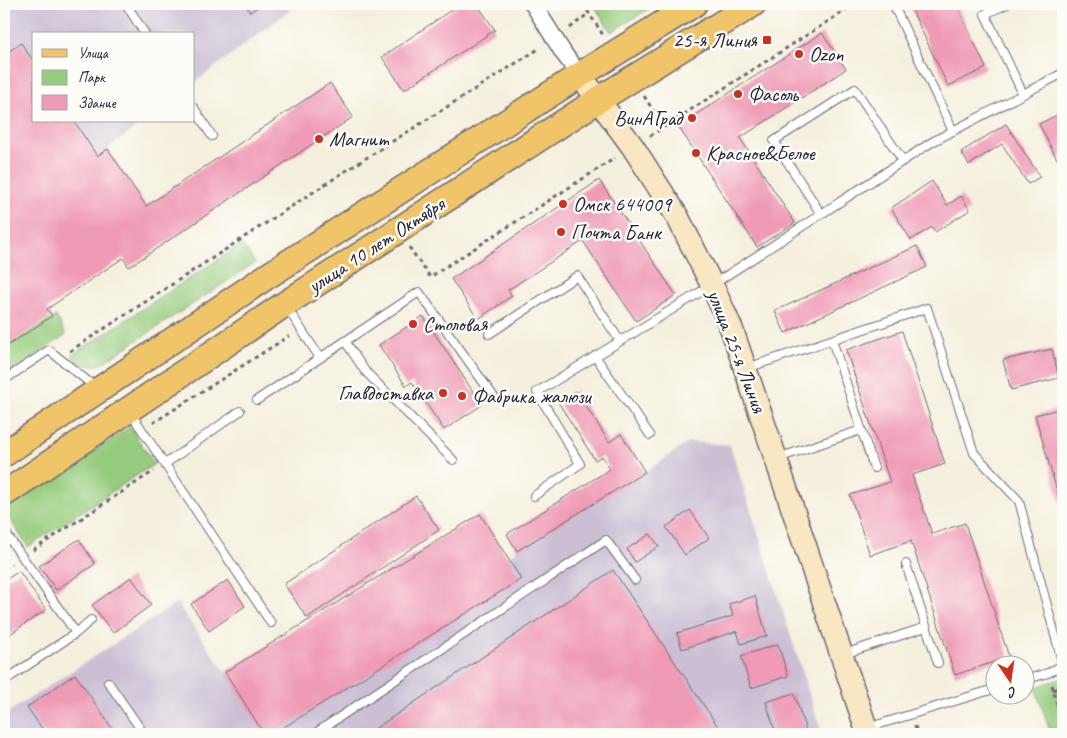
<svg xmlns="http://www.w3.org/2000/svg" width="1067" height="738" font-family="Caveat,sans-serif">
<rect width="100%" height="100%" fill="#fdfcf7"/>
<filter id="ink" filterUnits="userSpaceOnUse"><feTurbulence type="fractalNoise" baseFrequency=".02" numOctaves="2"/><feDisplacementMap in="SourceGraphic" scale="10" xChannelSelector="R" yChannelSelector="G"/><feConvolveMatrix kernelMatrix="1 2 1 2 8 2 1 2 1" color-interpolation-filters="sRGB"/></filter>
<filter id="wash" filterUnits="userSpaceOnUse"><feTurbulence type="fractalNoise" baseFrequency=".0096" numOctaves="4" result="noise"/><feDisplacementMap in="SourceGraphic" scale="20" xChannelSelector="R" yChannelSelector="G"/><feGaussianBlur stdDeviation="1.12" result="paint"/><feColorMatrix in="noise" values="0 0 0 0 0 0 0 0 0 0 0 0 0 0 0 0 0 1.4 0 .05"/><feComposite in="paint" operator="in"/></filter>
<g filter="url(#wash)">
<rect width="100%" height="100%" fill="#f5efdd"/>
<path fill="#ccbfd4" d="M4 4H298L194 83V34H34V121H144L4 228Z
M689 442 730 445 822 734H4V715L177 603 225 672 480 514 507 557 645 472Z"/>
<path fill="#96cc7d" stroke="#5c775c" d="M593 4H657L611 32Z
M242 244 255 263 101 364C88 367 79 366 72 355Z
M56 316 66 335 4 376V349Z
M130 427 154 464 28 547 4 510Z
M1063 678V734H1051L1035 687Z"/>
<g id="blocks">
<path fill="#ef9bb6" d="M245 4H262L250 12Z
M460 4H477L495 30 404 90 382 57Z
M909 4H972L959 10 986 68 948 86Z
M822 33 846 69 740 138 795 223 757 247 678 126Z
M21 43 34 62V121H74L97 156 108 149 146 206 330 83 353 117 129 267 123 258 47 309 52 316 4 348V55Z
M1063 112V156L1057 159 1039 124Z
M1006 124 1040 177 1028 184 1002 144 969 165 961 152Z
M599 180 676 295 636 321 583 241 508 290 512 296 478 319 451 279Z
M932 181 947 205 961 196 970 210 935 232 932 227 911 240 891 208Z
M917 246 927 267 785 333 775 311Z
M423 316 482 405 444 430 412 382 406 386 379 345Z
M902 331 945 464 912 475 932 534 965 523 1009 657 955 675 911 541 870 555 850 495 890 482 846 350Z
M1052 349 1059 378 1011 390 1003 360Z
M576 391 609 442 621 434 645 472 517 551 507 534 610 469 602 456 595 460 558 402Z
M1063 408V512L1035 415Z
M416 496 439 530 307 618 284 584Z
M690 510 709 538 685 555 666 527Z
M480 514 521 579 273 734H264L225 672Z
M650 534 659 546 635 562 627 549Z
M79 539 95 564 56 590 39 566Z
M613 570 723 734H367Z
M19 571 46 610 4 638V581Z
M131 577 151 605 113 633 92 605Z
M228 580 245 606 209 631 191 604Z
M755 596 767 636 741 644 737 631 682 649 677 633 733 616 729 604Z
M778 644 788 676 751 688 741 656Z
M75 674 116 734H46L27 707Z
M794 693 807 734H776L766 702Z"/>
</g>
</g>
<g filter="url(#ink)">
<use href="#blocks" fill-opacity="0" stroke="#6c6a74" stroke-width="1"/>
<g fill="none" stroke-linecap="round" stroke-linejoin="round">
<defs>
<path id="lane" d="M126 4 145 34
M893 4 953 131
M1007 4 985 14 1023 94
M194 108 212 136
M821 214 774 141 855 89 903 161
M286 306 320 358 419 292 494 397
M489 334 577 276 620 341
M832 340 874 468
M345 341 365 371 453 460
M595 356 650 435
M747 368 927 308 974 453 1019 501 1063 665
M4 380 49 350 95 387
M257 400 320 358
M130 412 271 623
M778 458 861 430
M165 464 240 411
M534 496 580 464 537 392 712 285 932 142 1063 73
M4 531 76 633 4 681
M906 564 938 663
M76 633 91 620
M844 654 926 627
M1024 680 1048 673 1063 665
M108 682 144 734
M867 728 994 689
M314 734 606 540 635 580"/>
<path id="street" d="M533 4 564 54 580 75"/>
<path id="secondary" d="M580 75 633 147 677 216 712 285 732 330 776 459 868 734"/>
<path id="primary" d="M4 454 266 277 580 75 694 4
M4 494 285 304 598 100 753 4"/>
</defs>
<use href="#lane" stroke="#6c6a74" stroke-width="10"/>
<use href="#street" stroke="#6c6a74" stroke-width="19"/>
<use href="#secondary" stroke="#6c6a74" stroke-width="25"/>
<use href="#primary" stroke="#6c6a74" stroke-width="28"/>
<path stroke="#6c6a74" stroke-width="3" stroke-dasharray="4 4" stroke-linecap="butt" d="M583 4 603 35
M570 28 589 13
M644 96 664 127
M650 136 855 4
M409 247 430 277 615 158
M70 351 341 174 540 48
M153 423 289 336
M33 550 154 471
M4 569 12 564
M1052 685 1063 728
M1053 690 1062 687H1063
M915 726 917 734"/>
<use href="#lane" stroke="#fff" stroke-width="8"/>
<use href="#street" stroke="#fff" stroke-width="16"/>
<use href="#secondary" stroke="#f9e7c3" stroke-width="22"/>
<use href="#primary" stroke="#f0c469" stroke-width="25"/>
</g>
</g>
<g fill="#c8321e" stroke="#fdfcf7" stroke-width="2">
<rect x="762" y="35" width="10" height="10" rx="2.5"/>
<circle cx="799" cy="54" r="5"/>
<circle cx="738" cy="94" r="5"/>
<circle cx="692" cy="118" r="5"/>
<circle cx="319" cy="139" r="5"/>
<circle cx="696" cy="153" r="5"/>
<circle cx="563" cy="204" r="5"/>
<circle cx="561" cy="232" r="5"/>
<circle cx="413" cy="324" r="5"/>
<circle cx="443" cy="393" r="5"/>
<circle cx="462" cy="396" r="5"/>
</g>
<g text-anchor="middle" stroke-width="5" stroke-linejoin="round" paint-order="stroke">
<g font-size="21" fill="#22223b" stroke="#fdfcf7" text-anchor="start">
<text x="757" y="47" text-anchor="end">25-я Линия</text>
<text x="809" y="61">Ozon</text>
<text x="748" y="101">Фасоль</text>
<text x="682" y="125" text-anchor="end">ВинАГрад</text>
<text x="329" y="146">Магнит</text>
<text x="706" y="160">Красное&amp;Белое</text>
<text x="573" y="211">Омск 644009</text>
<text x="571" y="239">Почта Банк</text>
<text x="423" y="331">Столовая</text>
<text x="433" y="400" text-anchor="end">Главдоставка</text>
<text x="472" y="403">Фабрика жалюзи</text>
</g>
<g font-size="21" fill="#22223b" stroke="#fdfcf7">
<text transform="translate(376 245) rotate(-33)" y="7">улица 10 лет Октября</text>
<text transform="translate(737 351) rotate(69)" y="7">улица 25-я Линия</text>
</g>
</g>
<rect width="1067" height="738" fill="none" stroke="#fdfcf7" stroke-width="20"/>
<rect x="32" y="32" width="162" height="90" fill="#fdfcf7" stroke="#a5a5ac"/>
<rect x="42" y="49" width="25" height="8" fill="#f0c469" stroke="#a5a5ac"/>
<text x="78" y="58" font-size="15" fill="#22223b">Улица</text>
<rect x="42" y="70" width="25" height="15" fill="#96cc7d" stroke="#a5a5ac"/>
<text x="78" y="82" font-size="15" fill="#22223b">Парк</text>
<rect x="42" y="95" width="25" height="15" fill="#ef9bb6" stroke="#a5a5ac"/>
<text x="78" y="108" font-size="15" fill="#22223b">Здание</text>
<g transform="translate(1010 680) rotate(167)"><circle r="24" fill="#fdfcf7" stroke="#a5a5ac"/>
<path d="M0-4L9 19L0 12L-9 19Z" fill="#c8321e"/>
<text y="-8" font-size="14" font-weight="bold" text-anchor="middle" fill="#22223b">С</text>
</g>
</svg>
